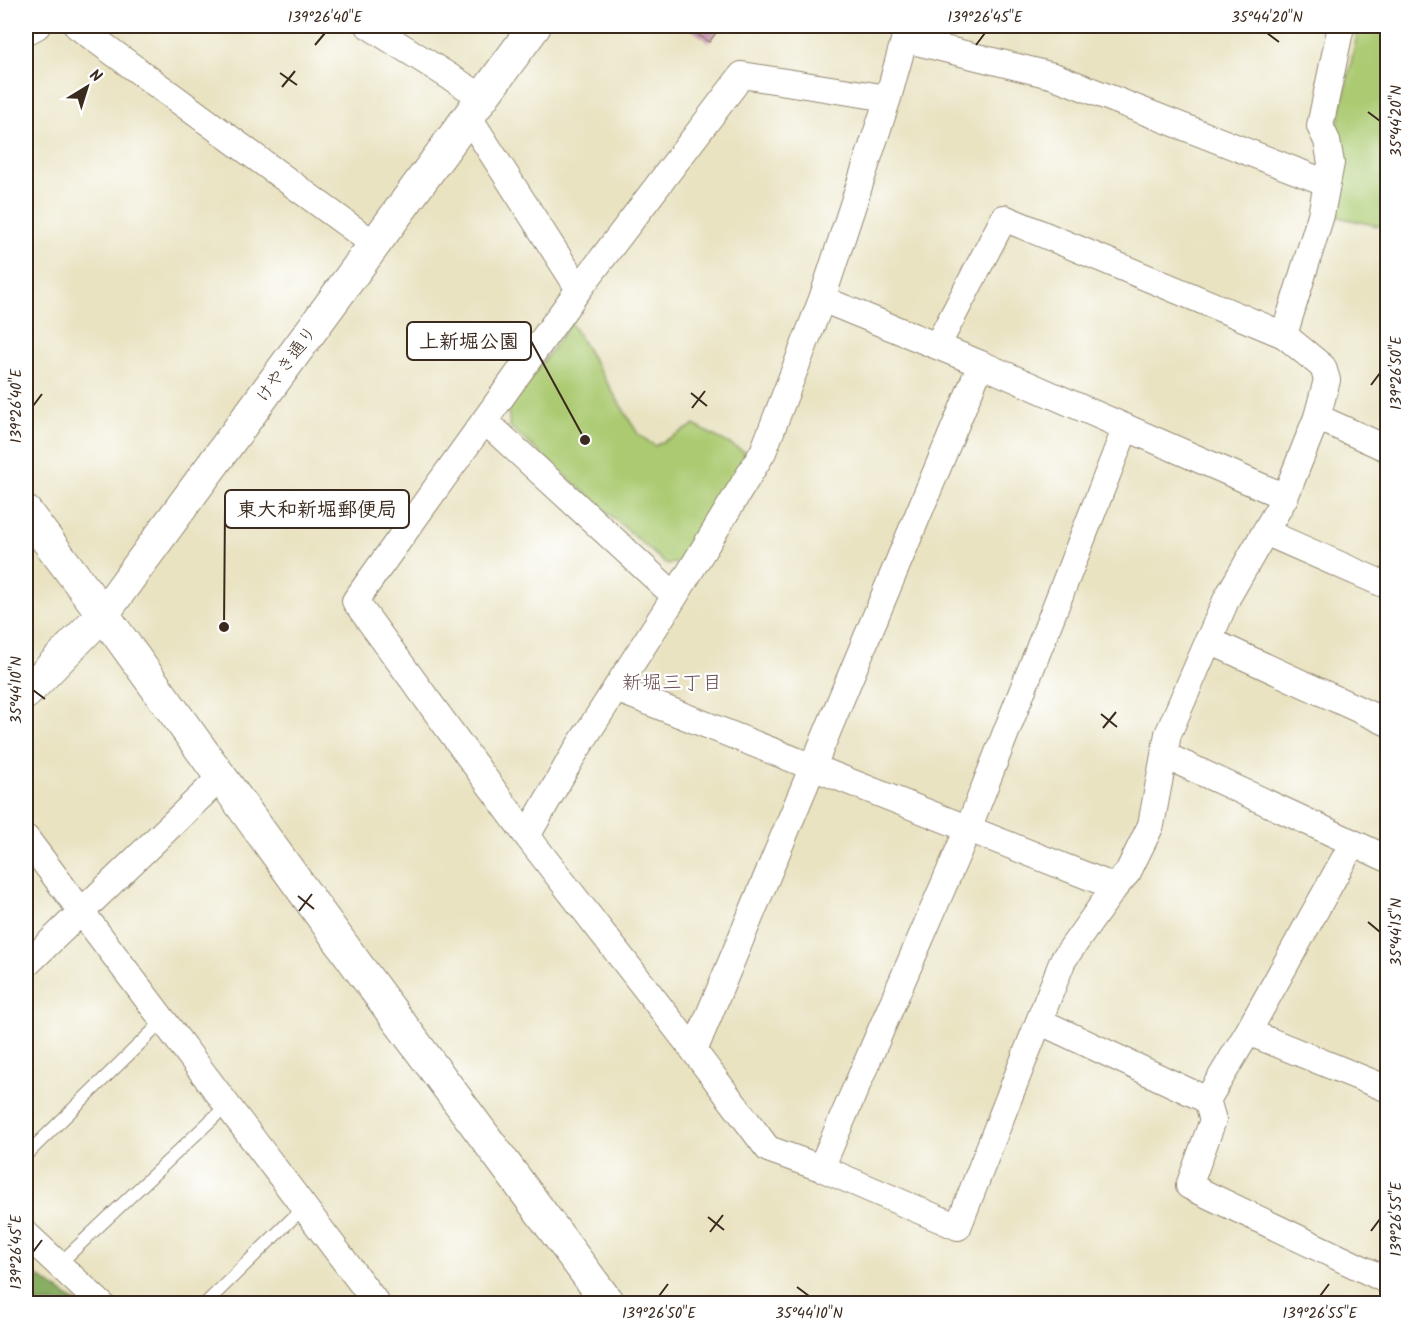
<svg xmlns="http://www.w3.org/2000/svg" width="1413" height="1329" font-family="Kalam,'Klee One',sans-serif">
<rect width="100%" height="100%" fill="#fff"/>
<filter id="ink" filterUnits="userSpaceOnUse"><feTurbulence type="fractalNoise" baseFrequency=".0167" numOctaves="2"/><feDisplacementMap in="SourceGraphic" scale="12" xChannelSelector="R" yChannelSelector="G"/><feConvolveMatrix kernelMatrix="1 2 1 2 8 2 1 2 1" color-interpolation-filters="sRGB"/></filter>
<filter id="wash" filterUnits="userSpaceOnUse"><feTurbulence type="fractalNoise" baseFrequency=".008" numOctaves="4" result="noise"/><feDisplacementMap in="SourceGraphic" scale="24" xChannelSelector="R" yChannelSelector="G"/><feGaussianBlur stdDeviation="1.35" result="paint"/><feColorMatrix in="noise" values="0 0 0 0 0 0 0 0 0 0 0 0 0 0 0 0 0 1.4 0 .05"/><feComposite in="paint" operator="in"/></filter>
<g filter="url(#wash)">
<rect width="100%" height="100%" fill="#e9e3c2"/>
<path fill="#abca71" stroke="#737a48" stroke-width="1.5" d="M1359 26H1387V228L1338 217 1337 128Z
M571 323 638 434 655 446 694 425 745 452 738 471 681 563 666 564 510 427 508 410Z"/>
<path fill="#88ae63" stroke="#626c40" stroke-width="1.5" d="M26 1268 77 1303H26Z"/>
<g id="blocks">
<path fill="#c797b5" d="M686 26H721L709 42Z"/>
</g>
</g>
<g filter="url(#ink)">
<use href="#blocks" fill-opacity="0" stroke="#928670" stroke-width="1.5"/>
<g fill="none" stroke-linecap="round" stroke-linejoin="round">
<defs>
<path id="service" d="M26 1155 163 1021
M58 1265 227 1105
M205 1304 304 1207"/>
<path id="minor" d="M77 26 374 244
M369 26 482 97
M26 32 37 26
M904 39 1054 76 1327 183
M888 98 742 75 579 289 355 601 527 836 694 1051 768 1149 821 1168 958 1227 1063 960 1115 887 1128 872 1151 825 1168 734 1227 598 1285 497 1317 417 1327 380 1323 367 1284 335 1321 215 1331 163 1327 141 1320 126 1341 26
M468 116 579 289
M822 299 981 364 1285 497
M937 346 1004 218 1284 335
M1317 417 1388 449
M485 421 675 596
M1265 532 1388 586
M1208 640 1388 723
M616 689 1115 887
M1164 755 1388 859
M527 836 572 757 675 596 763 452 822 299 888 98 908 26
M26 838 377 1304
M1353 843 1248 1032 1207 1100 1213 1120 1189 1186 1388 1281
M26 965 221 777
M1039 1021 1207 1100
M1248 1032 1388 1089
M694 1051 981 364
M821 1168 968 829 1126 427
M26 1234 101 1304"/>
<path id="tertiary" d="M26 512 103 614 357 965 609 1304
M26 693 103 614 535 26"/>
</defs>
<use href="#service" stroke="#928670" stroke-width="14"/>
<use href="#minor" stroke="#928670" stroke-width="28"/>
<use href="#tertiary" stroke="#928670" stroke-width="34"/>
<use href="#service" stroke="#fff" stroke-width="12"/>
<use href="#minor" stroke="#fff" stroke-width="26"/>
<use href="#tertiary" stroke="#fff" stroke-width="32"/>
</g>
</g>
<path fill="none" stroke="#3b2a1e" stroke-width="2" d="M1267 33 1279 42M315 45 325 33M976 45 985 33M280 73 297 85M282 87 295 71M1368 112 1380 121M1371 385 1380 373M691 393 707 406M33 406 42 394M692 408 705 391M33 690 45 699M1101 714 1117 727M1103 728 1116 712M298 896 314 909M299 911 312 894M1368 922 1380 932M708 1217 724 1230M1371 1231 1380 1219M710 1232 723 1215M33 1252 42 1240M797 1287 809 1296M659 1296 668 1284M1320 1296 1329 1284"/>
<g text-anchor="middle" stroke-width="4.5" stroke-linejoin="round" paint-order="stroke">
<g font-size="18" fill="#3b2a1e" stroke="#fff">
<text transform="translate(286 364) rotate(-54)" y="6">けやき通り</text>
</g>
<g font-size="20" fill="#6c5053" stroke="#fff">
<text x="672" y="689">新堀三丁目</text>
</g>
</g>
<path fill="none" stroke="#3b2a1e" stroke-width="2" d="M585 440L531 341M224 627L225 509"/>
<g fill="#3b2a1e" stroke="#fff" stroke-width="2">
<circle cx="585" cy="440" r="6"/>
<circle cx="224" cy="627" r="6"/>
</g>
<g fill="#fff" stroke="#3b2a1e" stroke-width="2">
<rect x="407" y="322" width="124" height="38" rx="6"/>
<rect x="225" y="490" width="184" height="38" rx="6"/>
</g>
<g font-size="20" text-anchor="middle" font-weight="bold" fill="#3b2a1e">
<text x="469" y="348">上新堀公園</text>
<text x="317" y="516">東大和新堀郵便局</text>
</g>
<rect width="1413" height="1329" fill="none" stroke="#fff" stroke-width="66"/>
<g transform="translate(87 87) rotate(38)" stroke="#ffffff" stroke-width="4.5" paint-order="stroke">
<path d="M0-4.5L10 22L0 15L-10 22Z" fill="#3b2a1e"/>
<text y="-9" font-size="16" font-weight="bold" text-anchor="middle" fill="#3b2a1e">N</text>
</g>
<rect x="33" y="33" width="1347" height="1263" fill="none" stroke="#3b2a1e" stroke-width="2"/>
<g font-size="15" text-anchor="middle" fill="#3b2a1e">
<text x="325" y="22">139°26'40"E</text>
<text x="985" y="22">139°26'45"E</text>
<text x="1267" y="22">35°44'20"N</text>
<text transform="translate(1396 121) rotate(-90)" y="5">35°44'20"N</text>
<text transform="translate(1396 373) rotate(-90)" y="5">139°26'50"E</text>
<text transform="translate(16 406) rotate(-90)" y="5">139°26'40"E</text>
<text transform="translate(16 690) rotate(-90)" y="5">35°44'10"N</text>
<text transform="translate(1396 932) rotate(-90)" y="5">35°44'15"N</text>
<text transform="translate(1396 1219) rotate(-90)" y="5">139°26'55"E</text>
<text transform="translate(16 1252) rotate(-90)" y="5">139°26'45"E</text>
<text x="659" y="1318">139°26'50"E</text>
<text x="809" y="1318">35°44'10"N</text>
<text x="1320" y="1318">139°26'55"E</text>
</g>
</svg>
